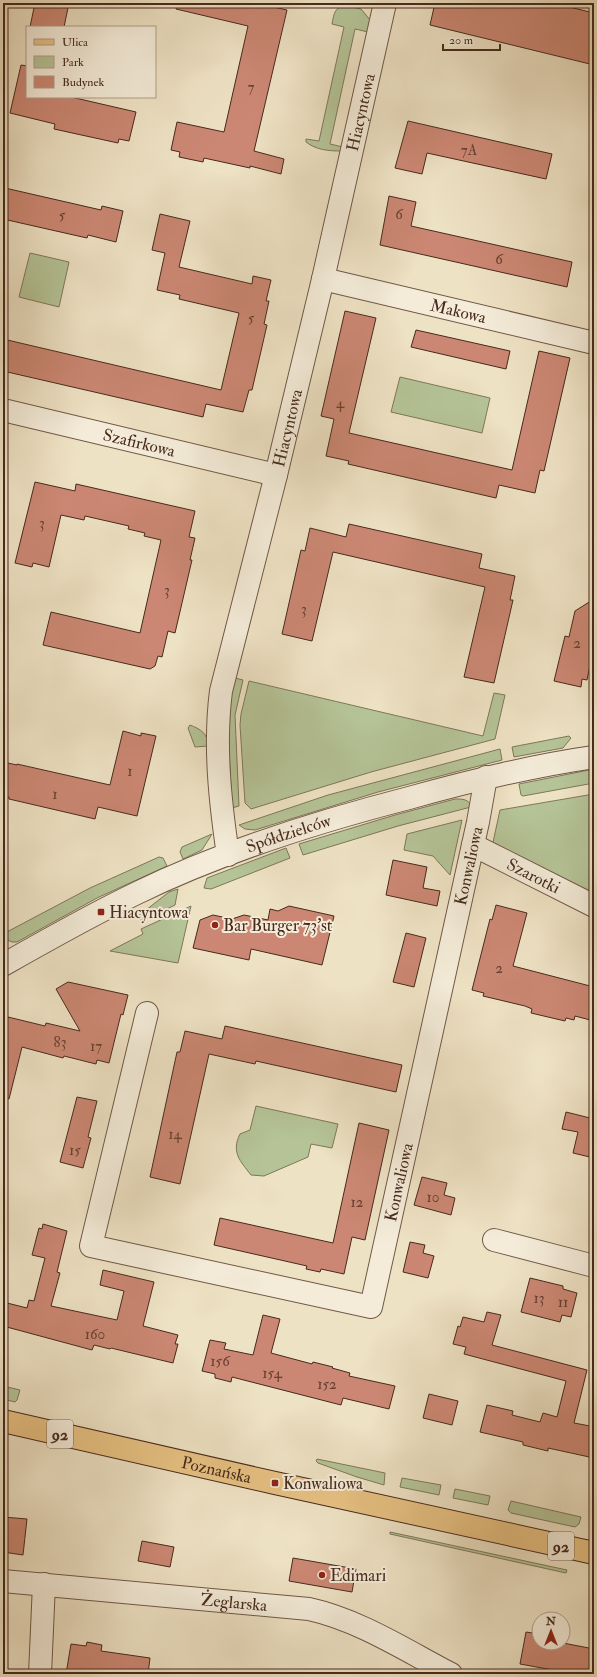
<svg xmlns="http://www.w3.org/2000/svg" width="597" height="1677" font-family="'IM FELL Double Pica',serif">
<rect width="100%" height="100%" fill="#eee2c4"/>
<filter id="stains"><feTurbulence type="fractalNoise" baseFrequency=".005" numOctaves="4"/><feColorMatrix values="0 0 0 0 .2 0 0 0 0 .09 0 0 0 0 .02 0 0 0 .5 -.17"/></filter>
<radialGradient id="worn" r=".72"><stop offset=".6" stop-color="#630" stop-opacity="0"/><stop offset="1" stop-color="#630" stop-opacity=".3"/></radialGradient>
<path fill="#b5c497" stroke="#7e775a" d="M344 5 361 9 371 21 368 32 355 29 330 144 343 147 341 151C329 151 316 150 306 142V139L319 141 344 27 332 24C334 14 334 9 344 5Z
M30 253 69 262 59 307 19 297Z
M400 377 490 398 482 433 391 412Z
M235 678 243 680 235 715 239 806 232 808 227 713Z
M249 681 483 736 494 693 505 695 495 739 371 772 251 809 245 803 240 725 241 714Z
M190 725C200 729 208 733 208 746L195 747 188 728Z
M569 736 571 738 563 748 514 757 512 747Z
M500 749 502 760 378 792 255 830 245 829 239 825 328 795Z
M594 769V783L523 796 521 795 519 784Z
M594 794V902L492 847 500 810Z
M455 799C463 799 469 799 471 807L398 826 303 855 299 844 395 815Z
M462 820 450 875 433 856 404 850 407 834Z
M212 834 202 850 183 859 180 852 182 847Z
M286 848 290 858 211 889 204 888 207 878Z
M159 857 163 858 167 866 97 898 17 942H12L3 938V934L90 888Z
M178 889 175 905 142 921 137 917 169 892Z
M191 906 178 963 110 951 143 934 141 929Z
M256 1106 338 1124 332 1148 311 1144 308 1157 264 1176 251 1175C240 1161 231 1152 240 1134L250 1130Z
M3 1386 20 1390 17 1400 15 1402 3 1399Z
M317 1459 385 1473 384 1485 357 1477 318 1463 316 1461Z
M402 1478 441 1485 439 1495 400 1487Z
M455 1489 490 1496 488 1505 453 1498Z
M511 1501 581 1517 579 1524 575 1527 511 1513 508 1510Z
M390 1532 567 1570 566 1573 390 1534Z"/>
<path fill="#cb8773" stroke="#472a1d" d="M35 3H69L64 27H30Z
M177 3H256L287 10 254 151 284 159 281 174 250 166V168L204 158 203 162 179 157 180 152 171 150 177 122 224 132 248 26 176 9Z
M435 3H553L594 13V65L430 25Z
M21 65 27 66V97H71L136 112 129 141 119 139 118 143 54 129 55 124 10 113Z
M408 121 552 154 546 179 427 153 422 174 395 168Z
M5 188 101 210 102 206 123 211 116 242 88 235 87 238 3 219V196Z
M389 196 416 202 411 226 572 262 567 287 380 245Z
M160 214 190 221 179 267 252 284 253 276 271 280 266 301H269L264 324 267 325 252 390H249L243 412 206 404 203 417 3 371V339L221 390 239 313 179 299 180 295 157 290 165 253 152 250Z
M345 311 376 318 349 433 512 470 539 351 570 358 544 471 540 470 535 493 499 485 496 498 348 464 349 461 326 456 334 419 321 416Z
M416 330 510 351 506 369 411 347Z
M35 482 75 491 76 484 195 511 189 537 195 538 190 560H192L175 633 168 631 162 657 158 656 155 666 150 669 43 645 51 612 140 633 161 540 144 536 145 533 128 529 129 526 85 516 84 520 61 515 49 567 33 563 32 567 15 563Z
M349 524 482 554 479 568 515 576 510 600H513L494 683 464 677 485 587 333 552 312 641 282 634 301 550 305 551 310 528 346 537Z
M594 599V646L587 680 582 679 581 687 554 681 565 636 569 637 575 611Z
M123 731 141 736V733L156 736 137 816 98 807 95 819 9 799V797L3 796V762L17 765V764L110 785Z
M393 860 427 867 423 888 440 891 437 906 386 895Z
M496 905 527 913 513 966 594 987V1021L575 1016 574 1020 566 1018 565 1021 531 1013 532 1009 525 1006 483 996 484 993 472 990 490 919 492 920Z
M289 906 334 916 322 965 251 949 249 960 193 948 200 920 213 915 232 919 244 915 268 920 270 909 278 911Z
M406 933 426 938 414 987 393 982Z
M68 982 128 995 123 1015 121 1014 109 1063 97 1060 96 1064 64 1056 63 1058 22 1047 9 1099 3 1098V1028L8 1017 45 1026 46 1023 80 1031 56 989Z
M225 1026 402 1065 396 1092 256 1061 255 1064 209 1054 180 1184 150 1177 177 1052H180L185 1031 222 1039Z
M77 1097 97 1101 88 1137 91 1138 83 1168 60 1162Z
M566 1112 594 1119V1158L573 1153 578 1132 562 1129Z
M359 1123 389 1130 365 1240 352 1237 344 1274 321 1269 320 1272 306 1269 307 1266 214 1245 220 1218 333 1243Z
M422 1177 447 1183 444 1195 455 1198 451 1215 414 1205Z
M43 1224 67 1231 57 1272 60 1273 51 1306 117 1320 124 1291 100 1285 103 1270 154 1282 143 1326 178 1335 175 1344H178L173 1363 111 1348 110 1349 94 1345 92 1350 3 1326V1302L27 1308 29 1300 34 1301 45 1258 32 1255 39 1228 42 1229Z
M410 1242 425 1245 423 1253 434 1256 428 1278 403 1272Z
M530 1278 563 1286V1289L577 1293 571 1317 562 1315 560 1322 521 1312Z
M487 1312 501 1315 492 1345 587 1370 574 1423 590 1426 589 1430 594 1432V1458L548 1448V1451L523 1445V1442L480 1432 487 1405 513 1411 512 1415 540 1422 543 1413 557 1417 566 1381 464 1354 466 1347 453 1344 458 1326 460 1327 463 1317 484 1322Z
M263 1315 280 1319 271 1353 312 1364 313 1362 333 1367 332 1368 350 1373 349 1376 395 1386 389 1409 343 1398 341 1405 232 1377 231 1382 215 1378V1374L202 1371 210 1340 226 1343 224 1349 253 1355Z
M429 1394 458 1401 452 1425 423 1418Z
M3 1517 27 1519 23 1555 3 1552Z
M142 1541 174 1547 170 1567 138 1561Z
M293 1558 356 1569 352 1592 289 1581Z
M526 1632 539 1634V1643H563L594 1649V1674H575L520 1664Z
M87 1642 102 1645 101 1651 150 1658 148 1674H66L71 1644 86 1646Z"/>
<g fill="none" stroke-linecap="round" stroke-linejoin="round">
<defs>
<g id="minor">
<path id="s1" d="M323 279 594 343"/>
<path id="s2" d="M3 410 276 475"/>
<path id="s3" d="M473 845 594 906"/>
<path id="s4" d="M228 855C220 801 214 745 221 691L276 475 323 279 385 3"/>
<path id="s5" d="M3 965C47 940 91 915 137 893 223 851 316 822 409 798 470 781 531 766 594 757"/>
<path id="s6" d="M147 1013 91 1246 371 1307 478 822 486 777"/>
<path d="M494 1240 594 1266"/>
<path id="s7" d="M3 1581 309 1609C359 1620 405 1650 451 1674"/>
<path d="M40 1674 44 1584"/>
</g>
<g id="major">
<path id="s8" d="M3 1421 275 1483 594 1553"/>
</g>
</defs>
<use href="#minor" stroke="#715847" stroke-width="24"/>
<use href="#major" stroke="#472a1d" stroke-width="24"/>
<use href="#minor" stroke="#f4ecd9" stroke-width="22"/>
<use href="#major" stroke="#e7c182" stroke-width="22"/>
</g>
<g fill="#8f2418" stroke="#f4ecd9" stroke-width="1.5">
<rect x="97" y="908" width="8" height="8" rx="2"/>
<circle cx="215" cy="925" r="4"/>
<rect x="271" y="1479" width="8" height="8" rx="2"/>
<circle cx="322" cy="1575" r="4"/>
</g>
<g text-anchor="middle" stroke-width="4" stroke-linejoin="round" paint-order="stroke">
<g font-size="15" fill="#684132">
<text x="251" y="92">7</text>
<text x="469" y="155">7A</text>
<text x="399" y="219">6</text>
<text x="62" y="220">5</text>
<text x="499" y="264">6</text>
<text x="251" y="323">5</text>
<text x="340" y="408">4</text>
<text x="42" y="528">3</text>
<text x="167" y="595">3</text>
<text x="304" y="614">3</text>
<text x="577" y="648">2</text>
<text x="130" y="776">1</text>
<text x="55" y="799">1</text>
<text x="499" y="973">2</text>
<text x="60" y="1047">83</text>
<text x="96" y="1051">17</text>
<text x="175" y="1139">14</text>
<text x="75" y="1155">15</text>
<text x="433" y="1202">10</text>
<text x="357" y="1207">12</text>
<text x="539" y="1303">13</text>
<text x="563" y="1307">11</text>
<text x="95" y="1339">160</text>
<text x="220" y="1366">156</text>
<text x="272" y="1378">154</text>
<text x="327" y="1389">152</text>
</g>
<g fill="#f4ecd9" stroke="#7b6455" stroke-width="1">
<rect x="47" y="1420" width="26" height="28" rx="3"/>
<rect x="548" y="1532" width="26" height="28" rx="3"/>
</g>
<g font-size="16" font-weight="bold" fill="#472a1d">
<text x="60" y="1440">92</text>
<text x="561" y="1552">92</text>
</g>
<g font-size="17" fill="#472a1d" stroke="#f4ecd9">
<text dy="6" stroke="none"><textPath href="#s4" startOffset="760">Hiacyntowa</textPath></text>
<text dy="6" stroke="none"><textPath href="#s1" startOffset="139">Makowa</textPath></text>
<text dy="6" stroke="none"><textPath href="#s4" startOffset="436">Hiacyntowa</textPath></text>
<text dy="6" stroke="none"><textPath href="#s2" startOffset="140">Szafirkowa</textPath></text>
<text dy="6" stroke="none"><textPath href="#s5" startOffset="315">Spółdzielców</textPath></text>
<text dy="6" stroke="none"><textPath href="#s6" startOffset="978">Konwaliowa</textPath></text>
<text dy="6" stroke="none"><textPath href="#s3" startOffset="68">Szarotki</textPath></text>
<text dy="6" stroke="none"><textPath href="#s6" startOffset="654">Konwaliowa</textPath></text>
<text dy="6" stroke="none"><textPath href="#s8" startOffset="219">Poznańska</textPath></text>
<text dy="6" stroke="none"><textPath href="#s7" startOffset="232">Żeglarska</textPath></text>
</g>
<g font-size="17" fill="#472a1d" stroke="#f4ecd9" text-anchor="start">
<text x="109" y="918">Hiacyntowa</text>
<text x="223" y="931">Bar Burger 73'st</text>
<text x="283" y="1489">Konwaliowa</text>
<text x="330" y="1581">Edimari</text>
</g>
</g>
<rect width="597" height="1677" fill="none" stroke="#eee2c4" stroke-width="16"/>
<rect x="4" y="4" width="589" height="1669" fill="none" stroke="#472a1d" stroke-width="2"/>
<rect x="8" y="8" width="581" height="1661" fill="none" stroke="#472a1d"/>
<rect x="26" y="26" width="130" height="72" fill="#f4ecd9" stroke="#af9e8e"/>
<rect x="34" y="39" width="20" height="6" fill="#e7c182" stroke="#af9e8e"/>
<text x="62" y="46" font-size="12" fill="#472a1d">Ulica</text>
<rect x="34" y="56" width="20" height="12" fill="#b5c497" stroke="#af9e8e"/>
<text x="62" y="66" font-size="12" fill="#472a1d">Park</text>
<rect x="34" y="76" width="20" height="12" fill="#cb8773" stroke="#af9e8e"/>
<text x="62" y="86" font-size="12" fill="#472a1d">Budynek</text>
<g transform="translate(551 1631)"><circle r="19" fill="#f4ecd9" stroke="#af9e8e"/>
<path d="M0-3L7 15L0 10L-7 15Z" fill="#8f2418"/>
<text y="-6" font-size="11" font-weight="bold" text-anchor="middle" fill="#472a1d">N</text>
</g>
<path d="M443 44v6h57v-6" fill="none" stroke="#472a1d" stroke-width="2"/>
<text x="449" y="44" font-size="12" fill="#472a1d" stroke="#f4ecd9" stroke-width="3" paint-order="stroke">20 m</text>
<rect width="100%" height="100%" filter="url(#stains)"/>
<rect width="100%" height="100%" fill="url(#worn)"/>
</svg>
